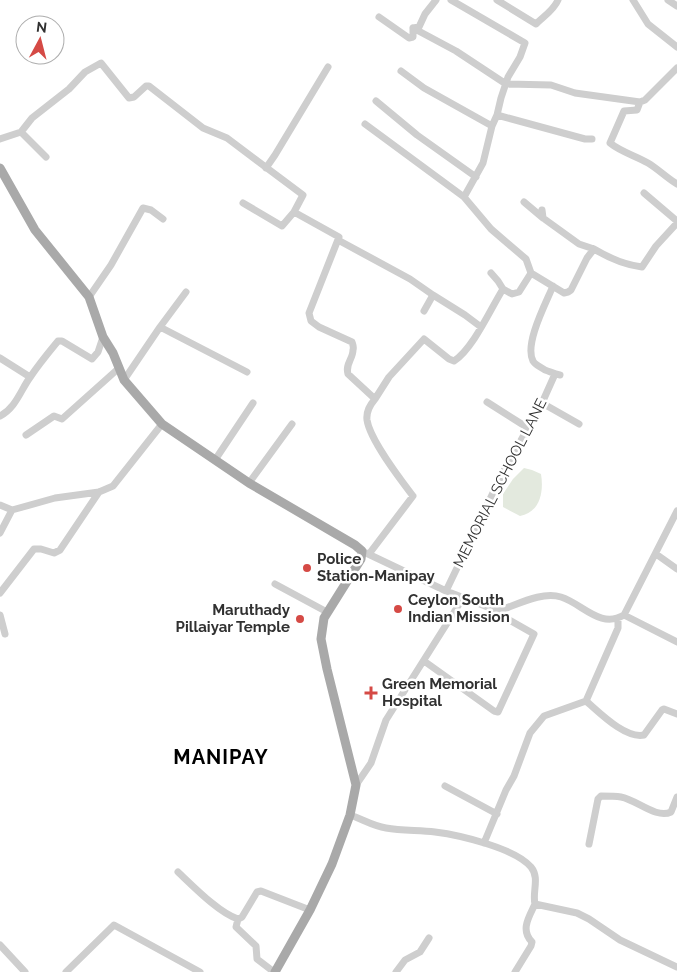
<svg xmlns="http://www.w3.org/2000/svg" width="677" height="972" font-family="Raleway,sans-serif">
<rect width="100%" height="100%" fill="#fff"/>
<path fill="#e3e9de" d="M524 468 532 470 541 474C544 492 540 512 520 516L503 507V494L513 479Z"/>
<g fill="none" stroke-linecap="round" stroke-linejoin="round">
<path stroke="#cecece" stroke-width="7" d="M451 0 525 43 520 57 508 77 501 98 497 115 492 126 483 163 464 197
M497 0 536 24C544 16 554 10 558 0
M633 0 648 24 677 47
M668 0 677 6
M379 17 409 38 413 37V28L419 27 425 14 436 0
M413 28 456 51 506 84 551 85 575 93 640 102 645 100 677 68
M401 71 424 88 492 126
M376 101 417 135 476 177
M640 102 637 110 624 111 610 143C621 152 636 156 648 163 658 169 667 178 677 184
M497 115 585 139H592
M365 124 464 197 491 229 526 259 531 273 564 293 568 292 571 290 587 258 594 249C609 258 625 265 642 267L656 246 677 223
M21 132 46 157
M0 139 21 132 32 118 69 89 85 72 101 63 129 98 134 97 146 86H149L203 128 227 138 303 195 294 212 282 226 243 203
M266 168 275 155 328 67
M644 193 677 221
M524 202 543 218
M542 210 543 218 579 244 594 249
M294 212 339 237 309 313 311 321 319 327 352 342C353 345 354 347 353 350 353 359 345 364 348 374L375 399C370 405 366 411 367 420 370 440 400 479 413 496L369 554
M338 240 410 279 433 295 424 311
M491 273 498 281 503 289
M553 286C546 303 524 344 533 361 535 365 541 367 545 370 551 372 554 374 560 375
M433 295 465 315 481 327
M89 297 111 265 143 208 151 210 163 219
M160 327 186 292
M0 358 30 377
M124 380 160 327 247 372
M375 399 389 377 424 339 449 359 454 361C473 349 491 308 503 289L512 294 519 292 531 273
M487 402 528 428
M542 403 579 424
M0 416C16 408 21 389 31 376 39 364 49 352 58 341H62L92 359 98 352 103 337
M26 435 54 416 62 419 119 368
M215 460 253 403
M249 483 292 424
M0 505 12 510 55 498 99 492 113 486 162 424
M0 533 12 510
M366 553 446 591 498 611C517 605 541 591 561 597 583 604 600 629 624 615L677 511
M656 554 677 569
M275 584 327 612
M446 591 502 474 542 403 555 374
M0 593 34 549H41L54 553 60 550 99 492
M0 615 5 634
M624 615 677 642
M618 619V628L586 701C599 712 625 739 644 735L662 710 664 709 677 714
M424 661 494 711 498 712 534 634 504 617 498 611
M356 785 371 763 386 720 463 598
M445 786 497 814
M350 815C362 819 373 826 386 828 402 831 419 830 435 832 459 835 515 848 531 867 540 878 532 892 535 904L577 913 589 919 620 940 677 967
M484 843 506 790 514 776 530 733 544 716 586 701
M589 844 598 799 601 796C608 796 615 796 621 797 637 800 656 819 671 812L677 797
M178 872C193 886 219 913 238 919L242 917 257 892 261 891 310 910
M238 919 236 927 256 946 257 959 274 972
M0 945 25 972
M66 972 114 925 200 972
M396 972 405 960 420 952 429 938
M515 972 531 946 532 942C520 930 529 917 535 904"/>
<path stroke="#a9a9a9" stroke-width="9" d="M0 168 35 230 89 297 103 337 113 353 124 380 162 424 249 483 355 545 362 551 361 559 324 618 321 639 327 669 356 785 350 815 332 864 310 910 275 972"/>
</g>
<g fill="#d54a45" stroke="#fff" stroke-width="2">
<circle cx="307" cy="568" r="5"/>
<circle cx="398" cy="609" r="5"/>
<circle cx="300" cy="619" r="5"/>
<path d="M368.5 685.5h5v5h5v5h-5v5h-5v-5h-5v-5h5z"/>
</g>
<g text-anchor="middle" stroke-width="5" stroke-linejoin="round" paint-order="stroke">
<g font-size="15" fill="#313131" stroke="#fff">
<text transform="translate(500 483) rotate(-63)" y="5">MEMORIAL SCHOOL LANE</text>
</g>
<g font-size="15" font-weight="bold" fill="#313131" stroke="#fff" text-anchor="start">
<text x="317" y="564">Police<tspan x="317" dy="17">Station-Manipay</tspan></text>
<text x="408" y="605">Ceylon South<tspan x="408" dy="17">Indian Mission</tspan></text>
<text x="290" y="615" text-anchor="end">Maruthady<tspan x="290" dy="17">Pillaiyar Temple</tspan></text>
<text x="382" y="689">Green Memorial<tspan x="382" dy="17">Hospital</tspan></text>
</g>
<g font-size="20" font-weight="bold" letter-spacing="1" fill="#000" stroke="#fff">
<text x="221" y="764">MANIPAY</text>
</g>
</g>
<g transform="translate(40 40) rotate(7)"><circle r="24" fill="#ffffff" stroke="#adadad"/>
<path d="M0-4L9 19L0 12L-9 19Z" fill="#d54a45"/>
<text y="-8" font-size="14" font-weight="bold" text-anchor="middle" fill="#313131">N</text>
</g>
</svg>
